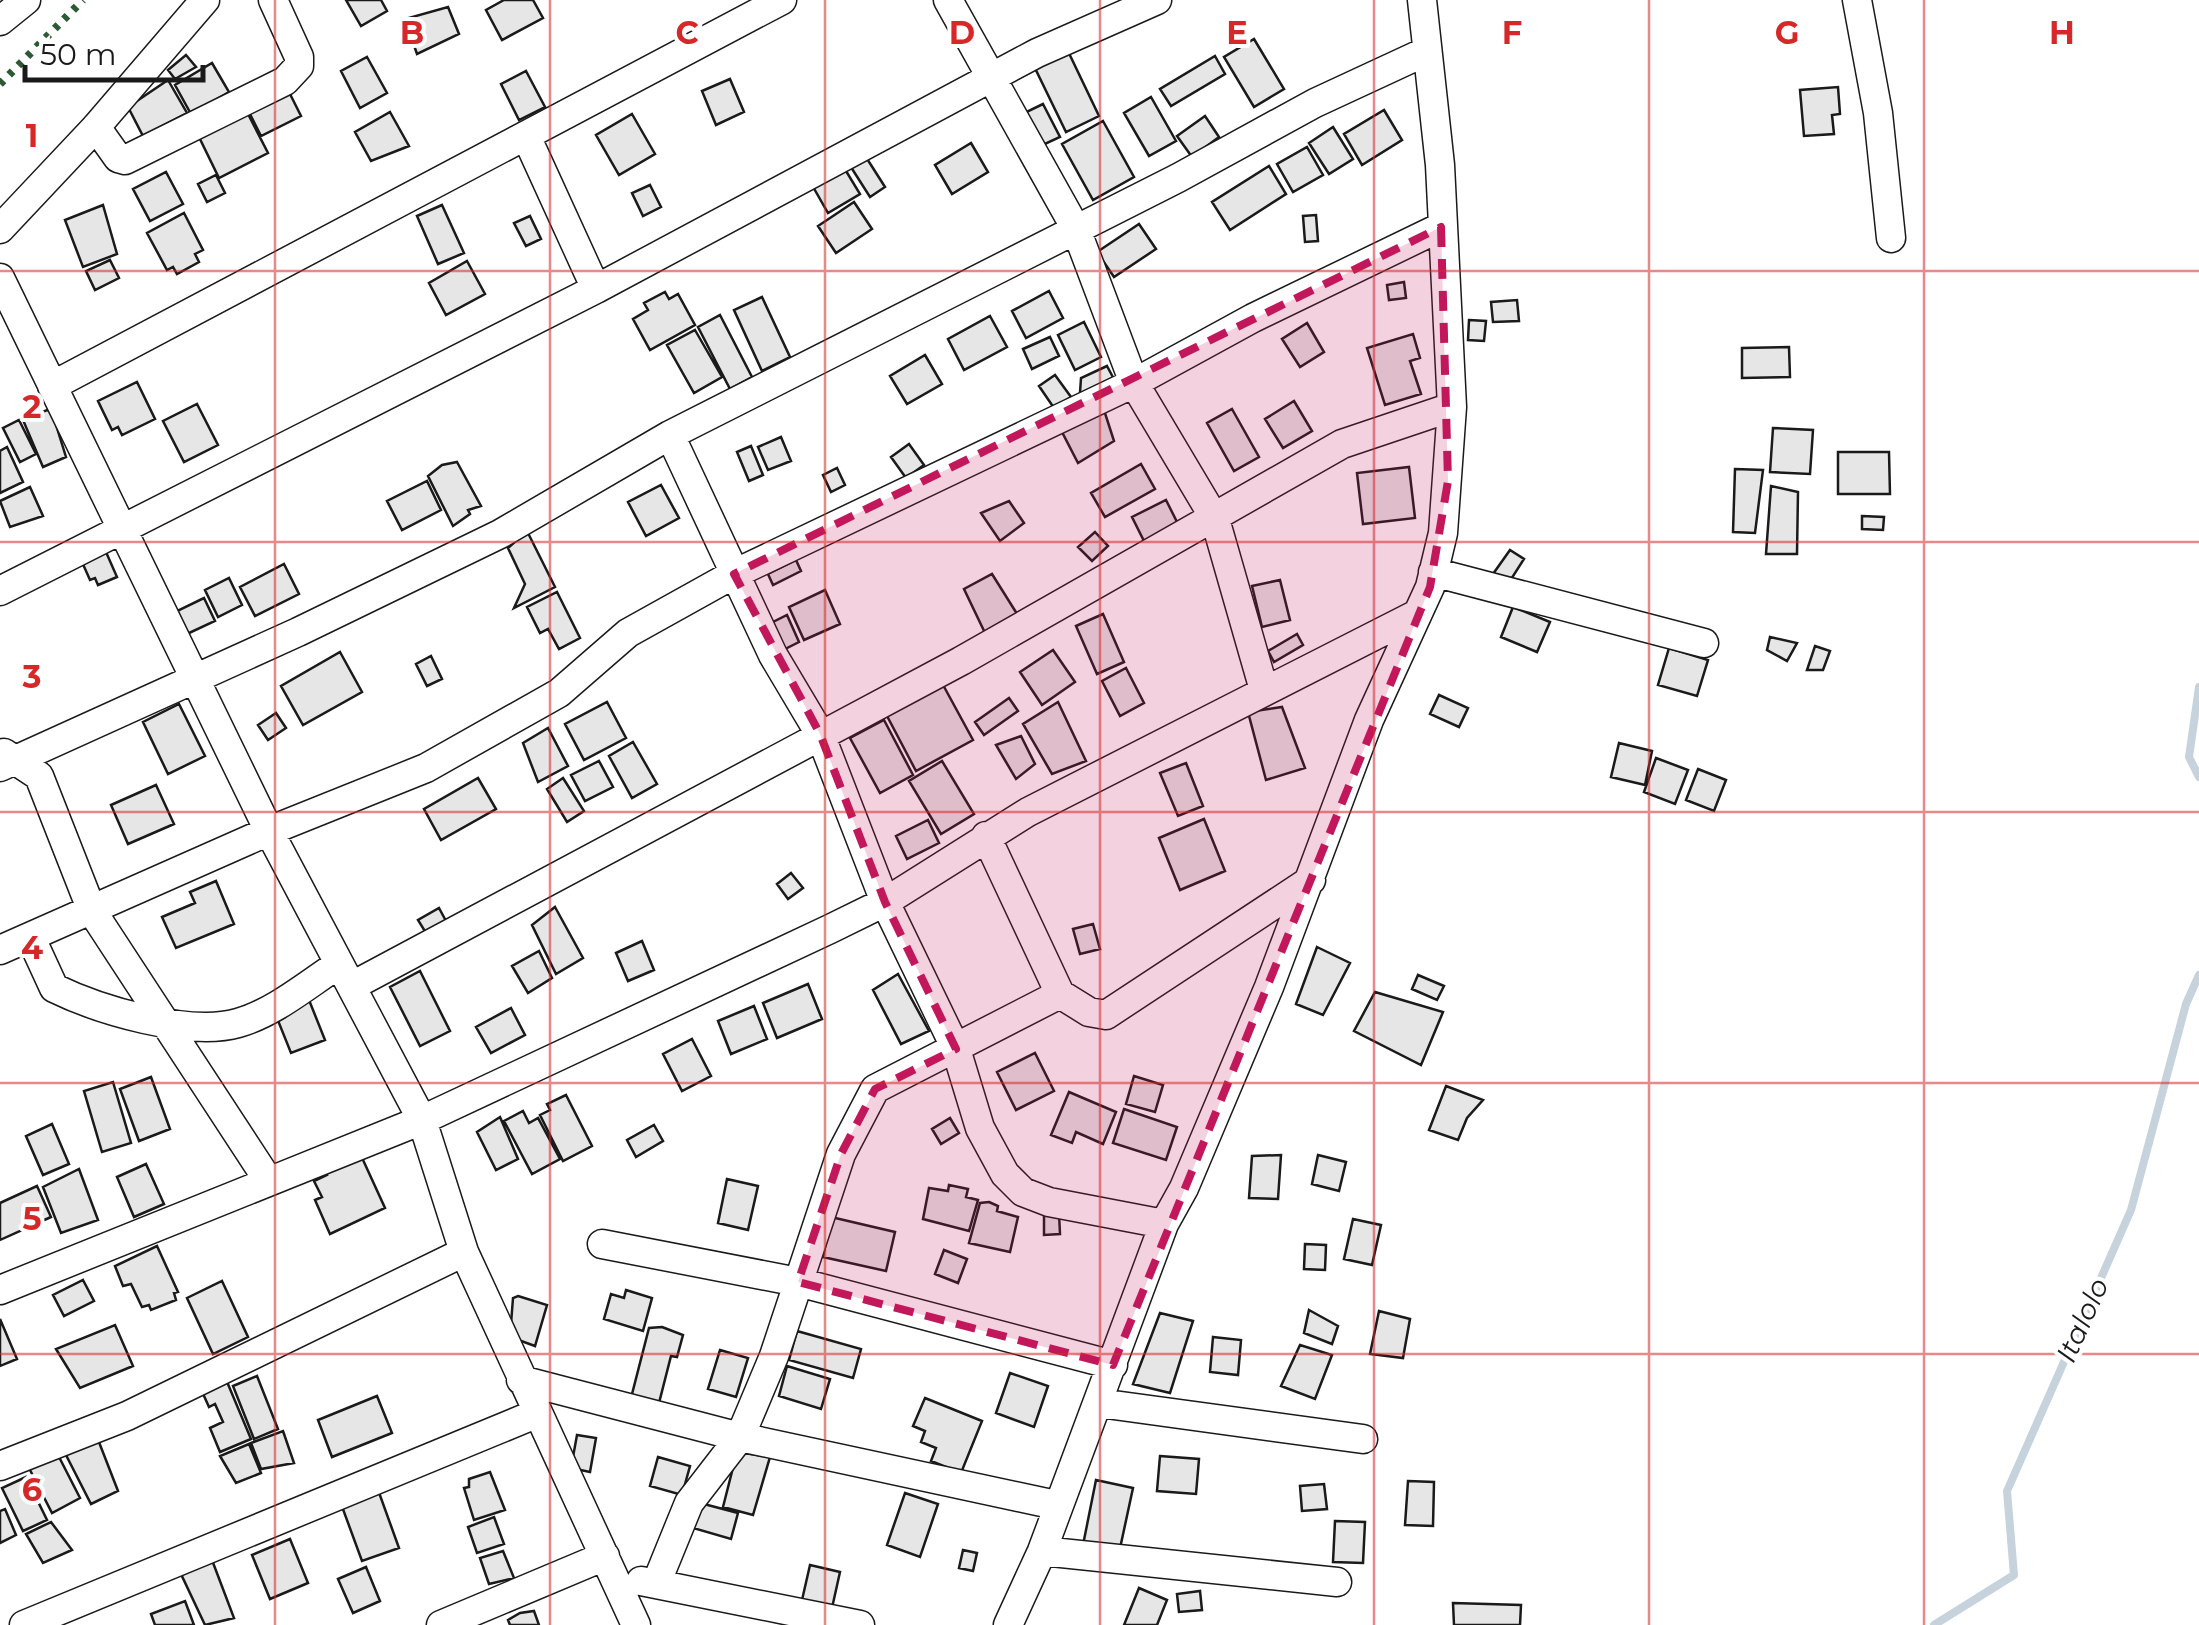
<svg xmlns="http://www.w3.org/2000/svg" width="2199" height="1625" font-family="Montserrat,sans-serif">
<rect width="100%" height="100%" fill="#fff"/>
<g fill="none" stroke-linecap="round" stroke-linejoin="round">
<path stroke="#c6d2dc" stroke-width="8" d="M2199 687 2189 757 2199 777
M1934 1625 2014 1575 2007 1491 2131 1210 2186 1004 2199 975"/>
</g>
<path fill="#e6e6e6" stroke="#1a1a1a" stroke-width="2.5" d="M346 0H381L387 11 361 26Z
M504 0H533L543 18 502 40 486 10Z
M448 7 459 34 417 54 405 19Z
M1254 39 1284 89 1254 107 1224 57Z
M1066 47 1099 116 1066 132 1033 64Z
M186 55 196 67 175 79 168 70Z
M1215 56 1225 74 1171 106 1160 89Z
M367 57 387 93 360 108 341 71Z
M212 63 229 92 191 114 175 85Z
M526 71 545 107 519 120 501 84Z
M730 79 744 112 716 125 702 91Z
M168 80 187 113 143 136 128 107Z
M285 84 301 116 261 136 245 104Z
M1838 87 1840 114 1832 115 1834 134 1804 136 1800 90Z
M1151 97 1176 141 1149 156 1124 113Z
M1043 104 1060 137 1034 149 1018 116Z
M1384 110 1402 140 1362 165 1344 134Z
M247 112 268 153 219 178 199 137Z
M390 112 409 146 371 161 355 132Z
M632 114 655 154 619 175 596 135Z
M1205 116 1219 137 1192 157 1177 136Z
M1103 121 1134 177 1093 200 1062 144Z
M1333 127 1353 159 1329 174 1309 143Z
M971 143 988 172 952 194 935 165Z
M1307 147 1323 175 1293 192 1277 164Z
M864 154 885 187 870 197 849 164Z
M843 166 860 194 828 213 812 185Z
M1269 166 1286 194 1230 230 1212 202Z
M166 172 183 204 150 221 133 189Z
M216 175 225 193 207 202 198 184Z
M650 185 661 207 643 216 632 193Z
M854 202 872 229 836 253 818 226Z
M103 205 117 254 83 267 65 220Z
M442 205 464 253 438 264 417 216Z
M184 213 203 250 195 254 199 262 177 274 173 267 167 270 147 233Z
M1316 215 1318 241 1305 242 1303 216Z
M530 216 541 239 526 246 514 223Z
M1139 224 1156 249 1114 277 1097 252Z
M110 260 119 278 95 290 86 271Z
M467 261 485 294 446 315 429 283Z
M1404 282 1406 298 1389 300 1387 285Z
M1049 291 1063 318 1026 338 1012 311Z
M665 292 669 299 678 294 695 325 650 350 633 319 648 310 644 303Z
M762 297 790 357 762 371 734 310Z
M1517 300 1519 321 1493 322 1491 302Z
M720 315 752 377 730 389 698 327Z
M990 316 1007 347 964 370 948 339Z
M1469 320 1486 321 1484 341 1468 340Z
M1084 322 1101 357 1075 370 1058 335Z
M1307 323 1324 352 1300 367 1282 339Z
M695 330 722 377 694 393 667 345Z
M1413 334 1420 358 1410 361 1421 394 1385 405 1367 348Z
M1050 337 1059 356 1032 369 1023 349Z
M1789 347 1790 377 1742 378V348Z
M925 355 942 384 907 404 890 376Z
M1107 366 1116 383 1086 398 1080 393 1081 378Z
M1055 375 1071 397 1054 408 1039 386Z
M137 382 155 419 122 435 118 427 112 430 98 401Z
M1294 401 1312 431 1283 448 1265 419Z
M197 404 218 445 184 462 163 421Z
M1232 409 1259 457 1234 471 1207 423Z
M47 410 52 412 66 457 43 467 23 420Z
M1104 410 1114 441 1078 463 1061 430Z
M19 420 36 454 20 462 3 428Z
M1773 428 1813 430 1810 474 1770 472Z
M781 437 791 461 768 470 758 447Z
M909 444 924 465 906 478 891 457Z
M751 446 763 475 749 481 737 452Z
M7 447 23 482 0 493V451Z
M1838 452H1889L1890 494H1838Z
M457 462 481 506 468 510 470 514 453 526 428 476 442 465Z
M1141 464 1155 489 1105 517 1091 493Z
M1409 467 1415 518 1363 524 1357 473Z
M837 468 845 485 831 492 823 475Z
M1735 469 1763 470 1755 533 1733 532Z
M427 481 441 510 402 530 387 501Z
M661 485 679 518 646 536 628 502Z
M1771 486 1798 492 1797 554H1766Z
M30 487 43 516 10 527 0 501Z
M1166 500 1178 524 1144 541 1132 517Z
M1009 501 1024 523 1000 541 981 513Z
M1862 516 1884 517 1883 530 1862 529Z
M527 531 555 587 514 608 525 584 508 548Z
M1095 532 1108 546 1092 561 1078 547Z
M1510 550 1524 559 1508 584 1493 574Z
M106 552 117 577 98 585 95 578 90 580 82 562Z
M796 560 801 571 773 585 768 574Z
M284 564 299 594 255 616 240 587Z
M992 574 1019 617 986 635 964 589Z
M229 578 242 605 218 617 205 590Z
M1280 580 1290 620 1262 627 1252 586Z
M825 590 840 624 804 640 789 607Z
M557 592 580 638 559 649 548 629 540 633 527 607Z
M204 598 215 621 187 634 177 611Z
M1513 607 1550 622 1537 652 1501 637Z
M1103 614 1124 662 1097 674 1076 626Z
M787 615 799 642 779 652 767 625Z
M1297 634 1303 645 1274 662 1268 651Z
M1770 637 1797 643 1787 661 1767 650Z
M1815 646 1830 651 1823 670H1807Z
M1669 648 1708 660 1697 696 1658 685Z
M1053 650 1075 682 1042 705 1020 672Z
M340 652 362 692 303 725 281 686Z
M431 656 442 679 427 686 416 664Z
M1126 668 1144 703 1120 716 1102 681Z
M942 683 973 740 916 771 886 714Z
M1439 695 1468 708 1459 727 1430 714Z
M1009 698 1018 711 984 735 975 722Z
M607 702 626 738 584 760 565 724Z
M1058 702 1086 761 1052 774 1023 724Z
M179 704 205 756 168 774 143 722Z
M1282 707 1305 768 1266 780 1248 712Z
M276 713 286 728 268 740 258 725Z
M884 720 913 775 880 793 850 738Z
M548 728 568 766 538 782 523 743Z
M1021 736 1035 764 1016 779 996 745Z
M633 742 657 784 632 798 609 756Z
M1619 743 1652 751 1645 785 1611 777Z
M1656 758 1688 770 1675 804 1644 792Z
M599 761 613 787 585 801 571 775Z
M942 761 974 814 941 834 909 781Z
M1186 763 1203 806 1178 816 1160 773Z
M1698 769 1726 780 1714 811 1686 800Z
M478 778 496 809 441 840 424 809Z
M563 778 584 811 567 822 547 789Z
M156 785 174 824 128 844 111 805Z
M1204 819 1225 871 1180 890 1159 838Z
M928 820 939 843 907 859 896 836Z
M791 873 803 888 788 899 777 884Z
M216 881 234 924 176 948 162 917 195 903 190 892Z
M555 907 583 958 556 974 532 925Z
M439 908 446 921 426 933 418 920Z
M1093 924 1100 949 1080 954 1073 929Z
M642 941 654 970 628 981 616 953Z
M1317 947 1350 963 1323 1015 1296 1004Z
M539 951 552 978 528 993 512 966Z
M420 971 450 1031 420 1046 390 987Z
M898 974 929 1031 901 1044 873 990Z
M1418 975 1444 986 1437 1000 1412 989Z
M808 984 822 1019 777 1038 763 1003Z
M1375 992 1443 1012 1421 1065 1354 1031Z
M309 1000 325 1040 291 1053 275 1013Z
M754 1006 767 1039 731 1054 718 1021Z
M511 1008 525 1035 491 1053 476 1027Z
M692 1039 711 1076 682 1091 663 1054Z
M1035 1053 1054 1091 1016 1110 997 1072Z
M1134 1076 1163 1085 1155 1112 1126 1104Z
M151 1077 170 1129 139 1141 120 1089Z
M113 1082 131 1143 102 1152 84 1091Z
M1446 1086 1483 1100 1467 1118 1458 1140 1429 1130Z
M1069 1092 1116 1112 1103 1144 1076 1132 1072 1143 1051 1135Z
M566 1095 592 1146 563 1161 540 1115 550 1110 547 1104Z
M1124 1109 1177 1127 1166 1160 1113 1143Z
M523 1111 529 1123 538 1118 560 1159 532 1174 504 1121Z
M500 1117 518 1159 496 1170 477 1132Z
M950 1118 959 1133 941 1144 932 1129Z
M52 1124 69 1164 43 1175 26 1136Z
M654 1125 663 1141 636 1157 627 1140Z
M358 1149 385 1208 330 1234 315 1200 322 1197 314 1181 327 1175 322 1165Z
M1281 1155 1278 1199 1249 1198 1252 1156Z
M1318 1155 1346 1162 1339 1191 1312 1184Z
M146 1164 164 1204 134 1217 117 1177Z
M79 1169 98 1220 61 1233 43 1187Z
M727 1179 758 1186 748 1230 718 1223Z
M949 1185 968 1189 966 1197 978 1200 969 1231 923 1219 929 1188 948 1191Z
M37 1186 51 1217 0 1240V1203Z
M989 1202 998 1206 997 1211 1018 1217 1010 1252 969 1243 980 1203Z
M1044 1213H1059L1060 1234 1044 1235Z
M831 1217 895 1232 886 1271 823 1257Z
M1353 1219 1381 1225 1372 1265 1344 1259Z
M1305 1244 1326 1245 1325 1270 1304 1269Z
M157 1246 178 1292 174 1293 176 1300 151 1310 149 1305 142 1307 131 1284 123 1286 115 1266Z
M944 1250 967 1259 958 1283 935 1274Z
M83 1280 94 1301 64 1316 53 1295Z
M222 1281 248 1337 213 1354 187 1298Z
M626 1290 652 1298 643 1331 604 1319 611 1294 624 1298Z
M518 1296 547 1305 535 1346 510 1337 513 1298Z
M1309 1310 1338 1326 1332 1344 1304 1333Z
M1379 1311 1410 1319 1403 1358 1370 1354Z
M1160 1313 1193 1321 1170 1393 1133 1384Z
M0 1319 17 1359 0 1366Z
M115 1325 133 1366 80 1388 56 1349Z
M662 1327 683 1335 677 1357 671 1356 659 1403 631 1398 649 1328Z
M797 1331 861 1349 853 1378 789 1360Z
M1213 1337 1241 1340 1238 1375 1210 1372Z
M1300 1345 1332 1355 1315 1399 1281 1386Z
M720 1350 748 1358 736 1397 708 1389Z
M787 1366 830 1379 821 1409 779 1396Z
M1010 1373 1048 1386 1034 1427 996 1413Z
M257 1376 278 1429 254 1439 233 1386Z
M225 1377 251 1439 220 1452 210 1428 223 1422 215 1404 209 1407 200 1387Z
M377 1396 392 1433 332 1457 318 1420Z
M925 1398 982 1421 961 1473 931 1461 936 1448 921 1442 925 1431 913 1426Z
M283 1431 294 1463 261 1469 251 1443Z
M577 1435 596 1438 590 1472 571 1468Z
M97 1437 118 1491 91 1504 66 1455Z
M249 1444 261 1473 236 1483 220 1456Z
M737 1452 770 1457 753 1515 723 1507Z
M57 1453 80 1498 52 1513 29 1468Z
M1160 1456 1199 1459 1196 1494 1157 1491Z
M658 1457 690 1466 682 1495 650 1486Z
M490 1472 505 1510 474 1520 464 1488 469 1487V1479Z
M26 1477 47 1520 23 1531 2 1488Z
M1096 1480 1133 1488 1119 1553 1083 1545Z
M1408 1481 1434 1482 1433 1526 1405 1525Z
M1324 1484 1327 1509 1302 1511 1300 1486Z
M377 1487 399 1548 362 1561 340 1501Z
M905 1493 938 1504 920 1557 887 1545Z
M700 1503 738 1513 731 1539 693 1528Z
M5 1509 16 1535 0 1543V1511Z
M494 1517 504 1544 477 1553 468 1527Z
M1335 1521 1365 1522 1363 1563 1333 1562Z
M51 1522 72 1550 43 1563 26 1534Z
M290 1539 308 1583 270 1599 252 1555Z
M963 1550 977 1553 973 1571 959 1568Z
M503 1551 514 1578 489 1584 480 1558Z
M212 1560 234 1618 205 1625 181 1574Z
M810 1565 840 1572 832 1608 802 1600Z
M366 1567 380 1601 353 1613 338 1579Z
M1139 1588 1167 1600 1157 1625H1124Z
M1200 1591 1202 1610 1179 1612 1177 1594Z
M185 1601 194 1625H155L151 1614Z
M1453 1603 1521 1605 1520 1625H1454Z
M534 1611 539 1625H510L508 1620 520 1613Z"/>
<g fill="none" stroke-linecap="round" stroke-linejoin="round">
<defs>
<path id="minor" d="M948 0 1076 229 1134 383 1215 519 1264 690
M1857 0 1878 113 1891 238
M0 21 26 0
M96 127 118 158 125 160 285 81 299 66V57L273 0
M527 138 596 289
M0 229 96 127 205 0
M0 278 269 831 422 1120 464 1252 636 1625
M52 386 782 0
M670 435 773 655 820 734 885 902 956 1049 980 1128 1005 1174 1023 1192 1049 1202 1164 1224
M1433 572 1704 643
M0 591 596 289 1037 53 1157 0
M4 753 39 776 92 911 268 1180
M0 767 298 632 500 534 670 435 1178 178 1315 103 1425 52
M986 836 1060 994 1089 1012 1106 1015 1311 880
M31 938 54 988C99 1010 189 1037 238 1023 274 1013 308 984 339 964
M0 950 269 831 426 768 559 693 628 633 734 574 1134 383 1253 318 1441 227
M352 986 961 661 1342 444 1452 407
M602 1244 798 1282 1113 1365
M0 1290 422 1120 830 929 885 902 1028 812 1417 614
M521 1380 740 1437 1056 1505
M1099 1403 1363 1439
M0 1466 127 1416 464 1252
M1042 1551 1337 1582
M641 1581 860 1625
M656 1584 689 1503 740 1437 774 1356 841 1154 875 1089 1060 994
M24 1625 538 1413
M441 1625 605 1556
M1008 1625 1042 1551 1164 1224 1184 1188 1269 987 1369 720 1430 587 1443 533 1452 407 1440 165 1422 0"/>
</defs>
<use href="#minor" stroke="#1a1a1a" stroke-width="31"/>
<use href="#minor" stroke="#fff" stroke-width="28"/>
<path stroke="#2b5a34" stroke-width="8" stroke-dasharray="5 8" stroke-linecap="butt" d="M0 84 83 0"/>
</g>
<path fill="#c2185b" fill-opacity="0.2" stroke="#c2185b" stroke-width="8" stroke-dasharray="20 12" stroke-linejoin="round" d="M1441 227 1448 481 1430 587 1113 1365 798 1282 841 1154 875 1089 956 1049 885 902 820 734 734 574Z"/>
<path fill="none" stroke="#d62828" stroke-width="2.5" stroke-opacity="0.55" d="M275 0V1625M550 0V1625M825 0V1625M1100 0V1625M1374 0V1625M1649 0V1625M1924 0V1625M0 271H2199M0 542H2199M0 812H2199M0 1083H2199M0 1354H2199"/>
<g text-anchor="middle" stroke-width="8" stroke-linejoin="round" paint-order="stroke">
<g font-size="28" font-style="italic" fill="#1a1a1a" stroke="#fff">
<text transform="translate(2082 1320) rotate(-66)" y="10">Italolo</text>
</g>
</g>
<g font-size="32" text-anchor="middle" font-weight="bold" fill="#d62828" stroke="#fff" stroke-width="8" stroke-linejoin="round" paint-order="stroke">
<text x="412" y="44">B</text>
<text x="687" y="44">C</text>
<text x="962" y="44">D</text>
<text x="1237" y="44">E</text>
<text x="1512" y="44">F</text>
<text x="1787" y="44">G</text>
<text x="2062" y="44">H</text>
<text x="32" y="147">1</text>
<text x="32" y="418">2</text>
<text x="32" y="688">3</text>
<text x="32" y="959">4</text>
<text x="32" y="1230">5</text>
<text x="32" y="1501">6</text>
</g>
<path d="M25 65v15h178v-15" fill="none" stroke="#1a1a1a" stroke-width="5"/>
<text x="40" y="65" font-size="30" fill="#1a1a1a" stroke="#ffffff" stroke-width="8" paint-order="stroke">50 m</text>
</svg>
